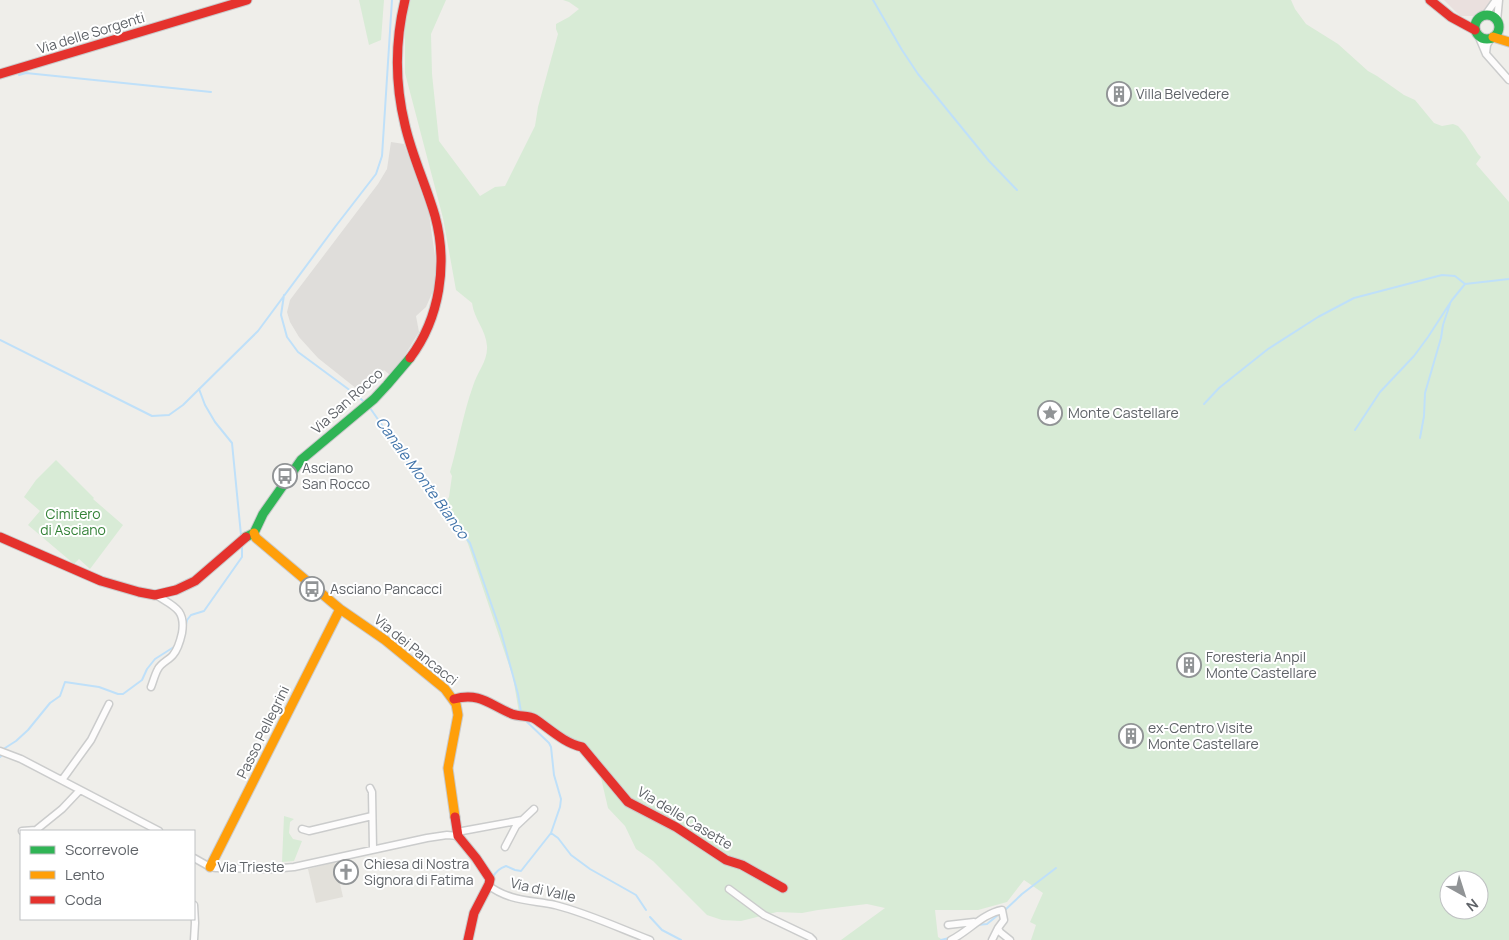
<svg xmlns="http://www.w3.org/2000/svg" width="1509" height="940" font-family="Manrope,sans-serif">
<rect width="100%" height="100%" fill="#efeeea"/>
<path fill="#dfddda" d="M391 142 404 144 429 214 435 256 436 284 426 307 416 316 419 332 399 365 390 375 384 370 362 393 318 358 299 337 290 322 287 312 290 300 296 292 378 184 387 169Z"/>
<path fill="#e2e0da" d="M335 862 343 897 316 903 308 869Z"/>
<path fill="#eae0de" d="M1444 0H1494L1485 11 1474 16H1460Z"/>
<path fill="#d8ebd6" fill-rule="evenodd" d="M359 0H384L381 40 369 45Z
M411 0H446L431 34 432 74 439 141 480 196 495 187 505 186 535 126 538 107 558 34 556 29V24L569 17 579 9 569 2 563 0H1291L1295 9 1306 24 1338 44 1368 71 1377 76 1404 95 1415 100 1434 123 1442 126 1453 124 1458 126 1465 134 1478 154 1481 157 1476 164 1509 202V940H1031L1036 925 1030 922 1043 893 1024 880 1007 902 978 910H935L938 937 943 940H841L885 908 867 904 818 910 802 913 777 912 741 921 722 920 707 915 653 861 636 849 625 826 608 808 601 778 575 741 537 718 519 713 513 677 468 544 458 521 444 504 449 497 452 476 450 472C458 444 463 414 473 386 477 372 488 361 487 346 486 330 474 319 472 303L456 290 443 218 405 73V14ZM1449 880H1479V910H1449Z
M56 460 94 498 93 499 123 525 90 569 79 559 74 564 28 525 40 511 24 497 36 480Z
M284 816 294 819 290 822 289 833 293 839 302 841 294 861 282 862Z"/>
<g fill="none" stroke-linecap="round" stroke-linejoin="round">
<path stroke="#bfe0f9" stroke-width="2" d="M873 0 902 50 918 74 989 161 1017 190
M19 75 26 73 211 92
M284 295 281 315 287 337 298 352 359 397 365 403
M0 340 152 416 169 415 183 405 258 331 335 227 376 174 382 156 392 0
M199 389 205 405 215 422 232 443 241 535
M1204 404 1219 388 1268 349 1318 317 1354 298 1442 275 1455 276 1465 284
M370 408 429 492 470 543 501 632 518 694 521 712
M1355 430 1380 392 1414 356 1428 337 1452 300 1465 284 1509 279
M1420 438 1424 416 1425 393 1441 338 1443 325 1450 304
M185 629 187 620 191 615 204 611 242 557V545
M5 748 16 741 28 730 50 703 60 696 65 682 99 687 118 694H123L142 680 147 669 155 659 177 645
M0 757 1 756
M551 833 558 838 571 855 590 869 636 895 646 910
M493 877C496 871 500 868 506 866L515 870 521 871 551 833 560 807 561 799 554 775 551 747 549 743 524 719
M1005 910 1022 894 1056 868
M650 917 662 930 681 940
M977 925 987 924 998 915
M941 940 949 938"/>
<defs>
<path id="street" d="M1486 14 1496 0
M1497 21 1499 0
M1478 35 1486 54 1509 80
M1486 53 1487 45 1491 38
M151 687C153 682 155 674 158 669 161 663 169 660 173 655 178 649 180 642 182 633 186 609 173 606 156 595
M0 751 21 759 159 831
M62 780 91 740 109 704
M370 788 372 792 373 849
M302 829 309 831 372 816
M22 831 36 830 62 809 80 790
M457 832 522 820
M505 847 516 826 534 809
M194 858 210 867 216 868 271 869 294 867 427 838 447 835 458 836
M488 885C508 901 531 900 555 905 587 913 619 928 650 940
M729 889 764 915 810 937 813 940
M948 925 974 922
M194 940 195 923 194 905
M951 940C969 931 982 914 1002 910L1004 920 998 928 1000 932 1010 940
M992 940 998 928"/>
<path id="fast" d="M1475 27a12 12 0 1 1 24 0a12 12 0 1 1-24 0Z
M246 537 254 533 263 514 301 460 374 399 387 385 410 358"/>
<path id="slow" d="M1493 37 1509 42
M254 533 256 538 340 609 385 640 445 689 456 704 458 715 448 768 455 817
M210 867 340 609"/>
<path id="jam" d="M405 0C395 41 395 84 405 125 412 156 426 185 435 216 448 264 440 318 410 358
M1430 0 1451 17 1475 30
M0 74 247 0
M0 537 101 581 139 592 155 595 176 590 195 581 246 537
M454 699C480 692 490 705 512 714 520 717 528 715 535 719 550 729 564 743 582 747L628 802 676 827 726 860 742 865 783 888
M455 817 458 836 476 858 490 879 489 884 474 913 468 940"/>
</defs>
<use href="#street" stroke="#cbcccc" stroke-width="9"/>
<use href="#fast" stroke="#cacacb" stroke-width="11"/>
<use href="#slow" stroke="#cacacb" stroke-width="11"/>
<use href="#jam" stroke="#cacacb" stroke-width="11"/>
<use href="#street" stroke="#fdfcfc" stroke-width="6"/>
<use href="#fast" stroke="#30b455" stroke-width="9"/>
<use href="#slow" stroke="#ff9f0a" stroke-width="9"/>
<use href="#jam" stroke="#e5322d" stroke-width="9"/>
</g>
<defs>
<symbol id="building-ring" viewBox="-11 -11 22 22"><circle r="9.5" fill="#fff" stroke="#919496" stroke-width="1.5"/><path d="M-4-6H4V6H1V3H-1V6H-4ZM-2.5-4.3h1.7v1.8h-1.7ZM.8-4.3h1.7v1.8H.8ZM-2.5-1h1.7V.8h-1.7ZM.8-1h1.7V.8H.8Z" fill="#919496"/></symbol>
<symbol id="sight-ring" viewBox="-11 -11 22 22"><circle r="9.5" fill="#fff" stroke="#919496" stroke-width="1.5"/><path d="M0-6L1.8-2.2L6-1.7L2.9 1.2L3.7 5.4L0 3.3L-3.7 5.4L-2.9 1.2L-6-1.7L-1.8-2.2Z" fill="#919496"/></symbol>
<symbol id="bus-ring" viewBox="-11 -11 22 22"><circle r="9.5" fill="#fff" stroke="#919496" stroke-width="1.5"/><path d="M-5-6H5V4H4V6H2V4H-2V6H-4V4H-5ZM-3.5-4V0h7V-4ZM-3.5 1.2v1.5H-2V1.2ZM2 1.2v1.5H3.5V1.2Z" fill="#919496"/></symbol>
<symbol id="church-ring" viewBox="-11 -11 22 22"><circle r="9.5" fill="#fff" stroke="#919496" stroke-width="1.5"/><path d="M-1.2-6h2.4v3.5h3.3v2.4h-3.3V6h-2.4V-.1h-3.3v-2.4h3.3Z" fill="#919496"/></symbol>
</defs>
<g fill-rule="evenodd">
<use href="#building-ring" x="1105" y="80" width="28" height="28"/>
<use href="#sight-ring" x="1036" y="399" width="28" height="28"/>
<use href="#bus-ring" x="271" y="462" width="28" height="28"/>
<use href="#bus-ring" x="298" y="575" width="28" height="28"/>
<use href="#building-ring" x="1175" y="651" width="28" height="28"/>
<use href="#building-ring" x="1117" y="722" width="28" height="28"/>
<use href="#church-ring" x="332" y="858" width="28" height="28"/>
</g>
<g text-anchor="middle" stroke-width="4" stroke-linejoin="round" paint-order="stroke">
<g font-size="14" fill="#5f6368" stroke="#fff">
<text transform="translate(91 33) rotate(-17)" y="5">Via delle Sorgenti</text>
<text transform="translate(347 401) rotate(-42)" y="5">Via San Rocco</text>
<text transform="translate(416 650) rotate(39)" y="5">Via dei Pancacci</text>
<text transform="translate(263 732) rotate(-64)" y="5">Passo Pellegrini</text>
<text transform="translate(685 818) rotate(31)" y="5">Via delle Casette</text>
<text x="251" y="872">Via Trieste</text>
<text transform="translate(543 890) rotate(13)" y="5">Via di Valle</text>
</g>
<g font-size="14" fill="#5f6368" stroke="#fff" text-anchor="start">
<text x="1136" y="99">Villa Belvedere</text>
<text x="1068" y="418">Monte Castellare</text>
<text x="302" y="473">Asciano<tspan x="302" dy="16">San Rocco</tspan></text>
<text x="330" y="594">Asciano Pancacci</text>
<text x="1206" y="662">Foresteria Anpil<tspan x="1206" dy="16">Monte Castellare</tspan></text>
<text x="1148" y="733">ex-Centro Visite<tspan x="1148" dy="16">Monte Castellare</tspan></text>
<text x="364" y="869">Chiesa di Nostra<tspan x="364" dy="16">Signora di Fatima</tspan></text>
</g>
<g font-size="14" fill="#348238" stroke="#fff">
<text x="73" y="519">Cimitero<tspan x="73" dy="16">di Asciano</tspan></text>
</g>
<g font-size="15" font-style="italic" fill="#4174aa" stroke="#fff">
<text transform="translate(422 478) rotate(54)" y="5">Canale Monte Bianco</text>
</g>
</g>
<rect x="20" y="830" width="175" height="90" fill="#ffffff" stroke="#bfc1c3"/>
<rect x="30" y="846" width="25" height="8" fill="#30b455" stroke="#bfc1c3"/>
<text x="65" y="855" font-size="15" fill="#5f6368">Scorrevole</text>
<rect x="30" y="871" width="25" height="8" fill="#ff9f0a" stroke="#bfc1c3"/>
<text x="65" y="880" font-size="15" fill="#5f6368">Lento</text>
<rect x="30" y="896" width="25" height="8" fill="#e5322d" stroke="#bfc1c3"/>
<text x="65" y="905" font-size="15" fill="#5f6368">Coda</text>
<g transform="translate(1464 895) rotate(141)"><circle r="24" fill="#ffffff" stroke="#bfc1c3"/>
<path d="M0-4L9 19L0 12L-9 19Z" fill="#919496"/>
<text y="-8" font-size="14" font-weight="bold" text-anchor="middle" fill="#5f6368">N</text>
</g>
</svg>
